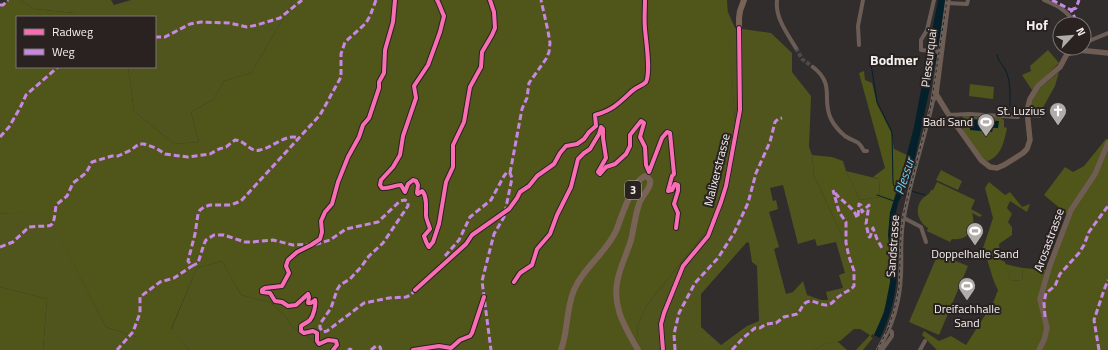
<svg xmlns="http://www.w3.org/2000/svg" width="1108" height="350" font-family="'Titillium Web',sans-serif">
<rect width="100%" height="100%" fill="#312d2c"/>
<path fill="#50551d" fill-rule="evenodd" d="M20 0H111L114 5 131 0H292L293 2 251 73 224 81 213 100 191 112 199 142 174 144 134 111 128 67H155V17H74L75 13 34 9Z
M727 10 735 28 771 33 792 53V72L811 96 809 147 812 155 814 176 842 235 853 276 852 287 838 295 830 303 824 304 807 299 801 303 796 312 775 321H765L749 330 727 350H636L638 324 647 305 707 230 735 121ZM783 185 798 244 815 239 817 246 836 242 845 273 839 275 843 288 826 292 828 300H821L807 295 803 281 793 292 786 294 774 249 779 247 769 212 778 209 776 200 773 201 770 188ZM747 242 749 243 752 262 757 266 759 321 747 326 721 345 701 327V294Z
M1048 50 1059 63 1032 90 1022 75 1031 71 1030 66Z
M1059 72 1055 86 1041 111V118L1030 117 1031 104 1035 95 1041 87Z
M970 84 994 87 993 99 969 96Z
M963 116 1001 118 1004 120V127L1007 128C1004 142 1002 155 988 161L983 159 963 131Z
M941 170 962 181 958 190 936 180Z
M846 171 879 179 880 197 860 200Z
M937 182 975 200 971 209 982 215 980 217 972 213C977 228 968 241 952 239L950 242 927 231 928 228C918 222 914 209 922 199 926 195 929 195 931 190H933Z
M46 210 106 327 137 337V350H43L47 299 0 287V214Z
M938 254 968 266 939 335 909 322Z
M222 261 241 295 270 302 285 316 292 326 325 350H189L171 330 197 268Z
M1005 264 1023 268 1022 281 1010 280Z
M837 341 847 350H814L825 344Z"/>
<path fill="#50551a" d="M8 0H20L34 9 75 13 74 17H17V67H128L134 111 174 144 199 142 191 112 213 100 224 81 251 73 293 2 292 0H727L735 121 730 161 721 195 707 230 647 305 638 324 636 350H325L292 326 285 316 270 302 241 295 222 261 197 268 171 329 189 350H137V337L106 327 46 211 0 214V7Z
M864 71 865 80 872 83 877 104 891 132 894 149 907 155 898 186 895 185V188L897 189C891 206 888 223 889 241 889 252 891 264 891 275 890 296 883 316 874 335L872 334 871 337 873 338 872 339 863 350H856L870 335 860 329H854L840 341 825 344 814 350H727L749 330 765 321H775L796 312 801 302 807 299 824 304 830 303 838 295 852 287 853 276 842 235 814 176 812 155 832 157 843 161 846 171 860 200 880 197 879 179 873 177 885 168 859 73Z
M1106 139H1108V350H937L922 335 924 331 939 341 951 336 966 345 993 303 998 290C991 277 989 262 983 248L993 218 985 188 989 182 1005 195 1010 192 1022 207 1030 204 1027 212 1010 201 1007 208 1012 214 1008 222 1012 227V235L999 244 1001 260 1005 262 1010 280 1022 281 1023 268 1047 270 1067 214 1044 195 1065 167 1073 172 1084 166Z
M0 287 47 299 43 350H0Z"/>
<path fill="#04202a" d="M938 0H945L938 48 929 47Z
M928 53 937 54 915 158 906 187 898 203 894 222 895 235 898 237C898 276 897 303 880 338L874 335 884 313 890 282 891 262 888 235 890 212 898 189 914 127Z
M970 119 999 121 998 128H993L992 132 970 130Z"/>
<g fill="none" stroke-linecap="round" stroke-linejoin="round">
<path stroke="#04202a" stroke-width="1" d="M997 55C998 61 1002 64 1005 69 1011 81 1010 93 1010 106
M871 64 877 102 892 132 893 183 894 186 898 187
M911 191 925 195
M877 195 894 201"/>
<path stroke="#4e4a49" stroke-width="4" stroke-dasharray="4 2" stroke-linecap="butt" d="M796 48 802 59 813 67"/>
<path stroke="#6b5d55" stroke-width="4" d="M777 0C775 18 787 33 796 48
M934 0 927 30 921 40V50L940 52
M1044 0C1058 6 1067 10 1075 24
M947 3 967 4 968 0
M1084 43 1108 33
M859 45 858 26 863 0
M813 67C836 85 821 99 831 119 834 125 839 131 845 136 855 143 857 138 864 151H867
M949 115 969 114 1018 117
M904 218 921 227 926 242
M878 350C892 328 900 301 901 275 902 257 900 240 903 223 909 183 924 141 933 101L936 96
M882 350 892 336V332L889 330
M920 350 925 341"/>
<path stroke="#6f5d53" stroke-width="5.5" d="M948 0 936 94 947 112 981 160 990 167 997 168 1004 165 1023 153 1027 149 1030 140 1027 111 1030 99 1038 86 1060 67 1067 54 1078 50 1108 53
M1039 350 1044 340 1047 328 1040 299 1050 265 1071 210 1095 174 1108 143"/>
<path stroke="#786356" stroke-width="6" d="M561 350C568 331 566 309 574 290 583 268 606 253 616 231 621 219 633 178 646 176L650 180C652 188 641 196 639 204 635 216 634 228 631 240 627 253 621 265 618 278 611 306 625 327 638 350
M663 350 661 324 664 313 683 266 708 236 721 202 726 186 740 110 739 18 740 11 744 0"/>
<defs>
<path id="rail" d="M887 331 894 311 899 288 901 235 903 216 931 105 947 0
M877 350 889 327"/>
</defs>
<use href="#rail" stroke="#6c635e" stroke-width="2.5"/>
<use href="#rail" stroke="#292220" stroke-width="1" stroke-dasharray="3" stroke-linecap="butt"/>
<path stroke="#c787e3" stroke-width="3" stroke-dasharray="6 3" stroke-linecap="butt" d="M376 0 370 16 366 23 345 42 341 54V77L320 115 241 201 231 205H210L204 207 200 210 198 214 195 234 188 261 192 266 198 263 204 244 206 240 214 235H224L245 242H252L273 240 293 245 317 244 330 240 346 229 378 222 400 201 405 200 408 202V206L383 243 369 256 361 267 350 279 340 285 337 290 331 308 320 324V328L323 332 327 331 364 303 389 298 406 297 411 295 417 287
M1052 0 1071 10 1078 24
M0 5H3L8 0
M1071 10 1076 8 1079 0
M155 37H165L190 24 201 22 229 23 247 27 257 25 280 18 302 0
M0 137 9 127 20 108 26 95 58 67
M510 173 522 109 527 98 529 83 546 59 549 52 550 43 548 31 541 0
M835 193C842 202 854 207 857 218L858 217 859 204 861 205 862 212 869 205 866 224 869 237H870L873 228 877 239 882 248
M0 247 13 242 29 227C53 224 53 233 56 205L67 196 73 183 86 173 92 162 112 156H118L131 150 139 144H144L156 148 165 154 188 157 210 154 219 149 226 147 235 140C245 140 250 153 260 150 272 148 286 133 299 138
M445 256 459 240 470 217 491 200 504 176 507 172 510 173 512 178 504 217 494 234 482 281 491 350
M1045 317 1044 302 1046 293 1055 286 1060 274 1079 253 1084 245 1089 232 1094 225 1108 206
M117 350 133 332 140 313V297L160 282 174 278 192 266
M348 350 350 349 352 350
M371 350 376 346 380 347 381 350
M675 350 674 334 679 313 695 283 718 258 734 233 748 203 756 173 770 142 775 122 778 119 782 118
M732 350 743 338 755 328H760L766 324 776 323 784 317 797 314C801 311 802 304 807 302 813 299 819 305 826 305 833 305 835 298 841 295 846 291 850 291 854 286V271L849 257 846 243V222L839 212 833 190
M1099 350 1094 320 1104 290 1108 280"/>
<defs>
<path id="cycleway" d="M429 247C428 246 425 239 424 236L430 229C429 224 425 218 426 213 426 206 427 196 422 191L418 194 417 193 418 185 416 181 413 180 408 184 405 192 401 185C395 185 388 189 382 188L380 185 381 180 393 167 400 155 403 136 416 98 414 86 428 65 440 32 444 16C441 10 440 5 437 0
M429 247 433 242 439 224 446 182 453 167V145L464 122 470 87 481 67 482 52 492 35 495 28 494 12 490 0
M514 282 520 273 532 265 537 249 550 234 557 215 571 187 578 159 584 153 590 149 599 134 601 127 603 129V138L606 158 598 172 600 174 606 167 615 164 626 154 630 146V135L641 121 644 123 640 137 645 147 646 165 649 172 662 138 667 132 670 133 674 174 672 176 668 191 672 190 675 184 678 185V191L674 204 678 213 676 228
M415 290 466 244 472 235 509 209 517 198 520 192 529 186 537 176 554 164 560 153 566 146 577 144 584 139 589 132 596 126 595 115C613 110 619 103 632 91 636 87 642 86 646 82 651 71 646 42 645 29 644 19 645 10 645 0
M333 350 337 345 336 341 328 340 319 344 317 341V333L313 331 304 333 301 331V326C303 324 307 323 310 320 314 315 316 305 315 300L311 303H308L309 297 308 294 296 305 288 306 282 302 275 301 270 293 262 292V290L265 288 282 286 289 273 286 266 288 260 297 252 311 245 320 239 322 232 321 221 325 212 332 204 338 182 348 157 359 137 363 125 369 118 379 88V82L384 73 385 50 393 22 395 0
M413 350 439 346 451 348 460 340 470 336 472 333 484 297
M663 350 661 324 664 313 683 266 708 236 721 202 726 186 740 110 739 28"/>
</defs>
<use href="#cycleway" stroke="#292220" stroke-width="6"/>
<use href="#cycleway" stroke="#f96db3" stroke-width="4"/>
</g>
<defs>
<symbol id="church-pin" viewBox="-11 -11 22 30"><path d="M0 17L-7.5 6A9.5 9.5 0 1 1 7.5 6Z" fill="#b0acaa" stroke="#292220"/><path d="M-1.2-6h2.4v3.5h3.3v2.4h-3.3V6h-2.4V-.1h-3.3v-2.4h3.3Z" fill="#fff"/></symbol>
<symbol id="stadium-pin" viewBox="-11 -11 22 30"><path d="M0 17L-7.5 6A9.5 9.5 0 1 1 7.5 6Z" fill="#b0acaa" stroke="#292220"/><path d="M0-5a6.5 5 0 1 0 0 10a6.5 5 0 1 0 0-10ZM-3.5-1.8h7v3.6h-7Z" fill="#fff"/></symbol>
</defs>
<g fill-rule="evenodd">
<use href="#church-pin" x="1048" y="101" width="20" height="27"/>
<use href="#stadium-pin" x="976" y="112" width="20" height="27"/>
<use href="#stadium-pin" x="965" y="221" width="20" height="27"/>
<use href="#stadium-pin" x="957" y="276" width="20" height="27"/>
</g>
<g text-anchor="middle" stroke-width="4" stroke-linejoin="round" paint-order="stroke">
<rect fill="#292220" stroke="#b7b2b0" stroke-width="1" x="625" y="181" width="16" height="18" rx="3"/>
<g font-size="11" font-weight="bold" fill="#f4f0ee">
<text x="633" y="194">3</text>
</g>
<g font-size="12" fill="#f4f0ee" stroke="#292220">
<text transform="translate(929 58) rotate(-83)" y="4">Plessurquai</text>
<text transform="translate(717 170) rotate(-76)" y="4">Malixerstrasse</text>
<text transform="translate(1049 240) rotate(-70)" y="4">Arosastrasse</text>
<text transform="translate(893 246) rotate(-86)" y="4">Sandstrasse</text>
</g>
<g font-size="12" fill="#f4f0ee" stroke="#292220" text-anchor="end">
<text x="1045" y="115">St. Luzius</text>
<text x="973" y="126">Badi Sand</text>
<text x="975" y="258" text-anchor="middle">Doppelhalle Sand</text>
<text x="967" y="313" text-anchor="middle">Dreifachhalle<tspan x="967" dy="14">Sand</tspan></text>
</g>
<g font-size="13" font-style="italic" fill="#67d2f9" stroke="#292220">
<text transform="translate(904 176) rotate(-72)" y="5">Plessur</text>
</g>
<g font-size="14" font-weight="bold" fill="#f4f0ee" stroke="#292220">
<text x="1037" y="30">Hof</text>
<text x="894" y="65">Bodmer</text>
</g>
</g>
<rect x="16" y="16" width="140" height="52" fill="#292220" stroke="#7a7472"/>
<rect x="24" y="29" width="20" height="6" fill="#f96db3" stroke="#7a7472"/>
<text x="52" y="36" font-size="12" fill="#f4f0ee">Radweg</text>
<rect x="24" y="49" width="20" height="6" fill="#c787e3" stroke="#7a7472"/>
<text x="52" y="56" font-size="12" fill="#f4f0ee">Weg</text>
<g transform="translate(1072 36) rotate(64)"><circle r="19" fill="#292220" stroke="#7a7472"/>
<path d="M0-3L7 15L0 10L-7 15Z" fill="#b0acaa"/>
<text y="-6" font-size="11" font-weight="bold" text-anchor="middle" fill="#f4f0ee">N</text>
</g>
</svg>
